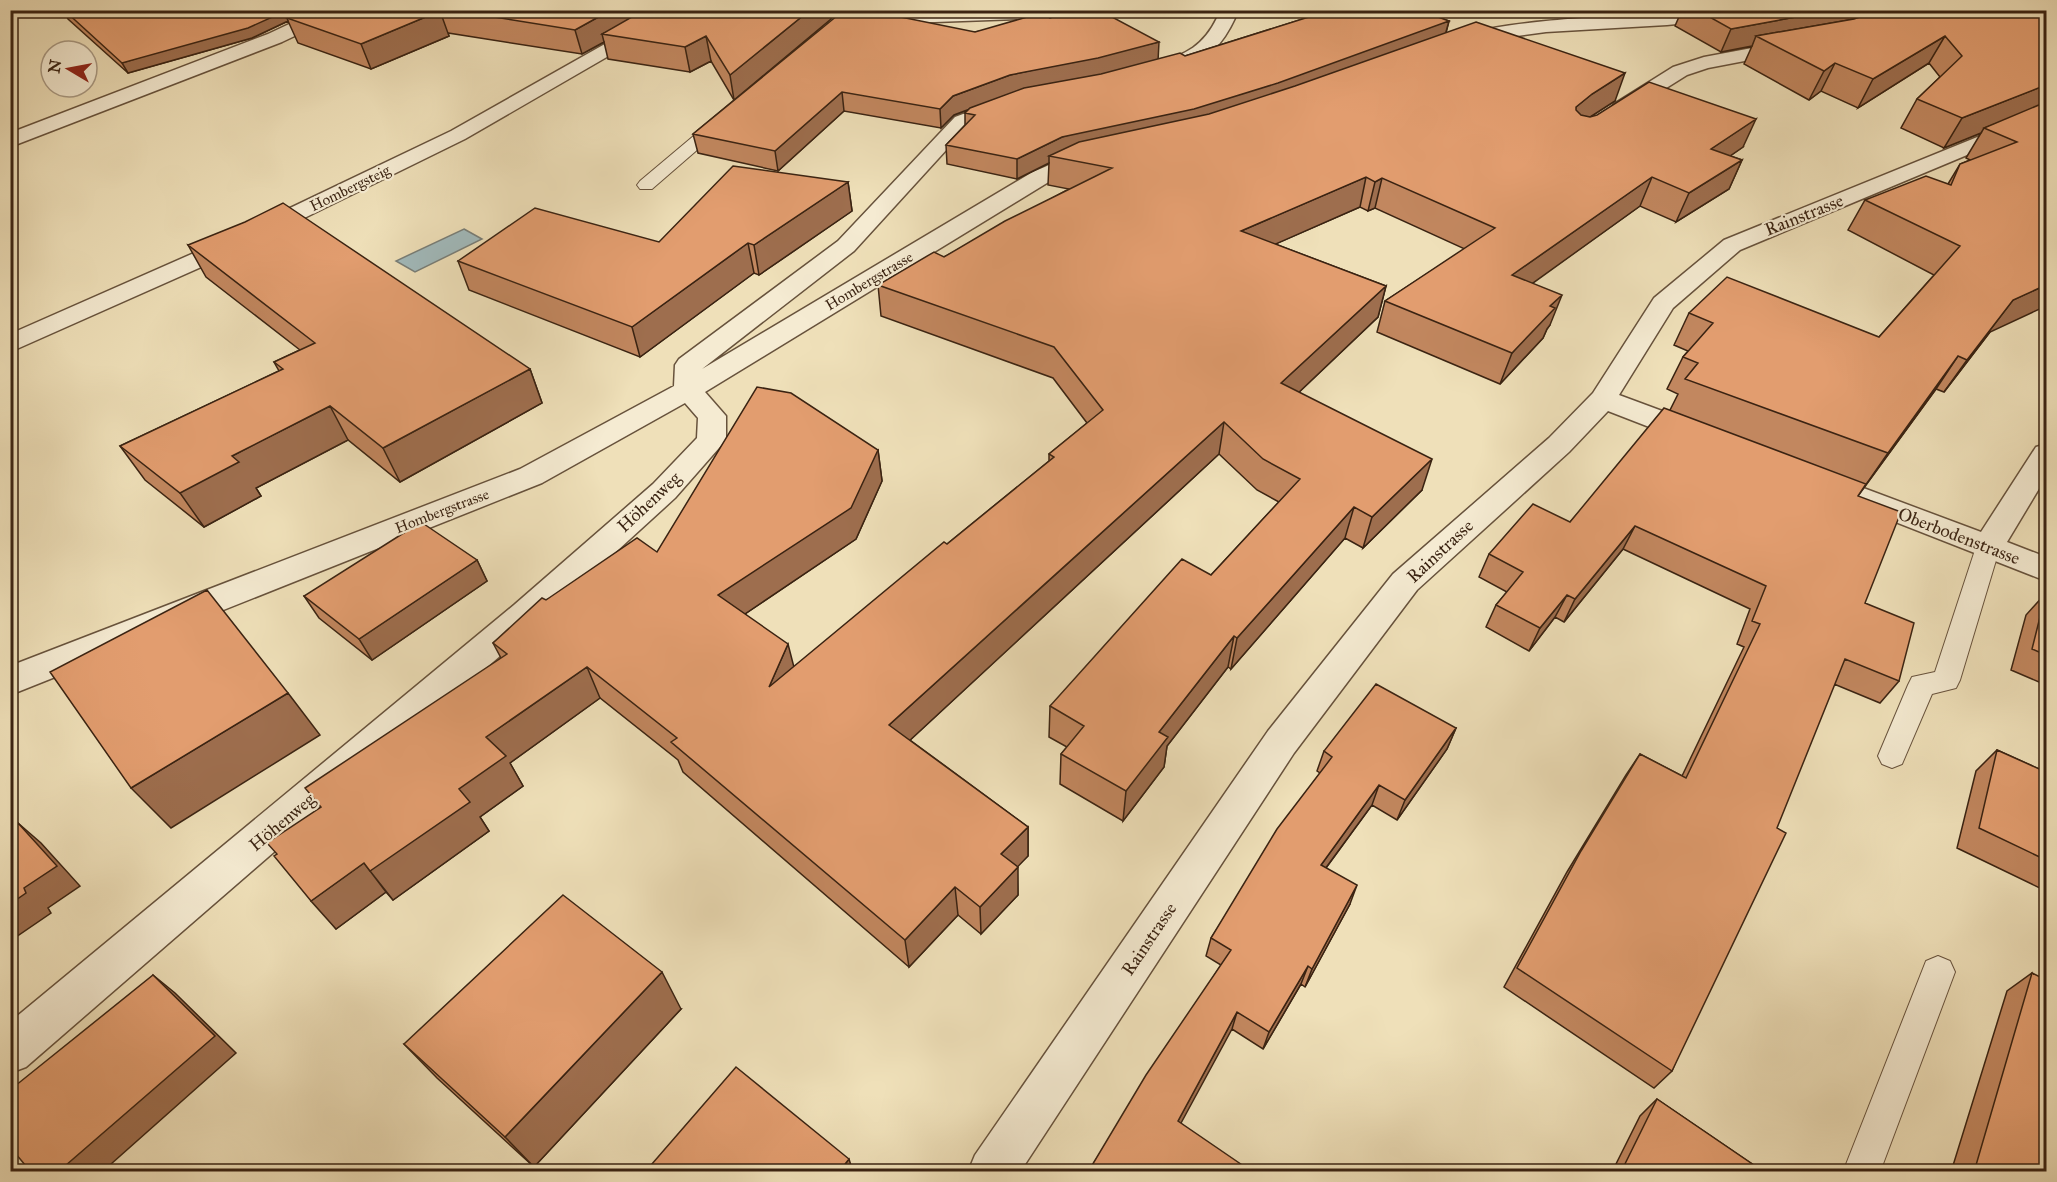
<svg xmlns="http://www.w3.org/2000/svg" width="2057" height="1182" font-family="'IM FELL Great Primer',serif">
<rect width="100%" height="100%" fill="#efe0b9"/>
<filter id="stains"><feTurbulence type="fractalNoise" baseFrequency=".00333" numOctaves="4"/><feColorMatrix values="0 0 0 0 .2 0 0 0 0 .09 0 0 0 0 .02 0 0 0 .5 -.17"/></filter>
<radialGradient id="worn" r=".72"><stop offset=".6" stop-color="#630" stop-opacity="0"/><stop offset="1" stop-color="#630" stop-opacity=".3"/></radialGradient>
<path fill="#a1babc" stroke="#787e78" stroke-width="1.5" d="M464 229 482 239 415 272 396 261Z"/>
<g fill="none" stroke-linecap="round" stroke-linejoin="round">
<defs>
<path id="lane" d="M721 116 727 118 729 121 727 124 652 189H640L637 185 640 181 715 118Z
M1988 538 1997 541 2000 547 1960 680 1956 688 1932 694 1902 764 1892 768 1882 764 1878 756 1908 685 1912 677 1935 672 1976 547 1979 541Z
M1938 956 1950 961 1955 972 1880 1172H1843L1926 961Z"/>
<path id="street" d="M319 10H344L341 14 282 42 10 147V133L268 34Z
M665 10H688L465 139 235 252 10 352V334L219 242 451 131Z
M796 10 907 13 1142 10 1133 15 907 23 805 15Z
M1215 10H1233L1235 18C1223 44 1208 60 1181 68 1172 71 1166 73 1157 71L1154 67 1157 63C1186 55 1204 45 1217 18Z
M1712 10H1775L1766 15 1667 25 1546 32 1503 38 1460 49 1453 47 1451 43C1468 18 1673 14 1712 10Z
M1790 41 1797 43 1799 47 1797 51 1708 68 1687 75 1628 112H1614L1611 108 1614 104 1673 67 1704 57Z
M1006 98 1013 100 1016 104 1013 108 969 125 854 251 702 369 1031 173C1051 165 1077 149 1099 154L1102 159 1099 164 1077 169 1047 183 705 392 726 416V440L675 498 538 623 26 1067 10 1073V1022L514 605 653 484 697 438 698 418 685 403 542 483 10 695V666L520 469 674 386 675 365 679 359 838 241 955 117Z
M2046 109V122L1740 250 1673 308 1619 395 1708 428 1712 435 1708 442 1698 444 1688 442 1608 411 1569 452 1417 590 1294 753 1020 1172H968L975 1155 1268 731 1393 574 1549 438 1593 393 1654 298 1724 240Z
M2046 444V477L2007 542 2046 557V581L1847 503 1843 496 1847 489 1858 486 1981 532 2036 447Z"/>
</defs>
<use href="#lane" stroke="#67523c" stroke-width="2"/>
<use href="#street" stroke="#67523c" stroke-width="3"/>
<use href="#lane" fill="#f5ebd2" fill-rule="evenodd"/>
<use href="#street" fill="#f5ebd2" fill-rule="evenodd"/>
</g>
<path fill="#c2875f" stroke="#3a2312" stroke-width="1.5" d="M63 10H830L831 19 742 94 975 32 1050 18 1158 59 1185 56 1331 10H1487L1428 14 1449 21 1446 33 1615 101 1590 117 1743 147 1730 156 1742 160 1729 189 1676 222 1640 206 1532 283 1550 325 1547 329 1543 338 1500 384 1377 332 1385 301 1465 249 1375 208 1368 211 1360 207 1275 244 1386 286 1378 317 1299 392 1422 490 1363 548 1345 538 1231 669 1228 667 1167 746 1164 767 1123 821 1060 784 1061 754 1067 747 1049 737 1050 706 1211 575 1279 502 1257 490 1219 454 910 740 1028 827V856L1017 866 1018 895 981 934 958 915 909 967 683 772 678 760 600 698 510 763 523 786 480 817 489 831 393 900 386 892 336 929 277 854 320 807 501 658 493 643 546 600 657 552 878 450 882 481 856 539 745 614 794 667 947 544 1049 461V454L1087 423 1053 378 881 316 878 285 944 257 1069 189 1048 185 1049 163 1017 179 947 164 946 145 965 125V113L967 110 954 115 941 128 844 111 778 171 698 153 693 134 734 100 711 61 690 72 608 59 604 42 582 54 448 33 449 36 371 69 298 43 288 21 252 38 128 73 68 19Z
M1647 10H1672L1649 12Z
M1682 10H2046L1990 332 1944 392 1936 389 1858 496 1865 603 1899 681 1880 703 1834 684 1672 1071 1654 1088 1504 987 1567 872 1626 775 1640 754 1682 776 1744 647 1737 644 1750 609 1623 549 1564 622 1555 617 1529 651 1486 627 1496 605 1507 592 1479 577 1489 554 1570 522 1670 410 1678 394 1667 389 1683 357 1688 351 1674 345 1689 313 1879 337 1934 275 1848 230 1865 200 1948 184 1960 164 1970 160 1966 158 1981 133 1944 148 1901 128 1917 99 1940 77 1929 63 1858 108 1821 91 1809 100 1744 64 1752 46 1721 52 1675 26Z
M848 182 852 211 759 275 754 273 640 357 469 290 458 261 659 242Z
M188 245 530 369 542 403 400 482 348 440 256 488 261 496 204 527 145 480 120 446 279 371 274 362 300 350 206 277Z
M477 560 487 581 372 660 319 618 304 596Z
M2046 593V685L2011 670 2026 615Z
M1456 728 1447 749 1397 820 1372 805 1326 868 1350 904 1305 987 1301 984 1263 1049 1232 1029 1088 1172 1221 965 1206 956 1211 938 1320 773 1317 771 1324 751Z
M1997 750 2046 772V891L1957 848 1976 771Z
M2032 973 2046 1172H1951L2007 991Z
M681 1009 534 1167 437 1078 404 1044Z
M1657 1099 1764 1172H1612L1640 1116Z"/>
<path fill="#9e6e4e" stroke="#3a2312" stroke-width="1.5" d="M288 10H310L287 18 288 21 252 38 128 73 122 63Z
M611 10H660L602 34 604 42 582 54 575 30Z
M810 10H830L831 19 734 100 730 75Z
M1834 10H1890L1889 13 1756 36 1752 46 1721 52 1731 29Z
M440 11 449 36 371 69 361 44Z
M1449 21 1444 39 1275 102 1049 156V163L1017 179V159L1062 137Z
M706 36 711 61 690 72 685 47Z
M1945 36 1929 63 1858 108 1873 79Z
M1159 42 1158 61 1097 77 1010 94 954 115 941 128 940 109 953 96 1010 75Z
M1835 63 1821 91 1809 100 1824 71Z
M1625 73 1615 101 1582 122 1567 135 1576 107 1592 94Z
M2046 85V105L1984 128 1981 133 1944 148 1962 118Z
M842 92 844 111 778 171 775 151Z
M1756 119 1743 147 1698 178 1711 149Z
M1742 160 1729 189 1676 222 1689 193Z
M1366 177 1360 207 1237 261 1241 231Z
M1652 177 1640 206 1501 306 1512 275Z
M1382 178 1375 208 1368 211 1375 182Z
M848 182 852 211 759 275 754 245Z
M748 243 754 273 640 357 632 327Z
M2046 285V306L1990 332 1944 392 1967 360 2013 300Z
M1386 286 1378 317 1275 415 1281 383Z
M1562 295 1550 325 1547 329 1543 338 1500 384 1512 353 1550 306Z
M1958 356 1936 389 1865 486 1888 453Z
M530 369 542 403 400 482 383 448Z
M330 406 348 440 256 488 261 496 204 527 180 493 232 456Z
M1224 422 1219 454 894 755 889 725Z
M878 450 882 481 856 539 727 626 718 595Z
M1432 459 1422 490 1363 548 1372 517Z
M1354 507 1345 538 1231 669 1237 638Z
M1635 526 1623 549 1564 622 1575 599Z
M477 560 487 581 372 660 359 639Z
M1567 595 1555 617 1529 651 1540 628Z
M1234 636 1228 667 1167 746 1164 767 1123 821 1126 791 1159 732Z
M788 644 796 675 769 687Z
M587 667 600 698 510 763 523 786 480 817 489 831 393 900 370 871 486 737Z
M288 693 320 735 171 828 131 788Z
M1456 728 1447 749 1397 820 1405 800Z
M1379 785 1372 805 1314 884 1321 865Z
M18 823 41 843 80 886 48 908 51 913 10 941V904L24 888Z
M1028 827V856L1002 883 1001 854Z
M364 863 386 892 336 929 311 901Z
M1018 867V895L981 934 980 907Z
M1357 885 1350 904 1305 987 1312 969Z
M955 887 958 915 909 967 905 940Z
M1308 966 1301 984 1263 1049 1269 1032Z
M662 972 681 1009 534 1167 505 1137Z
M153 975 175 993 236 1053 102 1172H58Z
M1237 1012 1232 1029 1174 1136 1178 1121Z
M849 1159 853 1172H839Z"/>
<path fill="#e29d6f" stroke="#3a2312" stroke-width="1.5" d="M64 10H288L248 28 122 63Z
M309 10H438L440 11 361 44 287 18Z
M451 10H611L575 30Z
M644 10H810L730 75 706 36 685 47 602 34Z
M842 10 876 12 975 32 1041 13 1050 18 1075 10H1099L1159 42 1098 58 1010 75 953 96 940 109 842 92 775 151 693 134 838 15Z
M1331 10H1419L1449 21 1278 83 1194 109 1062 137 1017 159 946 145 975 115 965 113 970 108 1024 88 1101 74 1180 53 1185 56Z
M1697 10H1834L1731 29Z
M1880 10H2046V85L1962 118 1917 99 1962 56 1945 36 1873 79 1835 63 1824 71 1756 36 1854 19Z
M1476 22 1625 73 1592 94 1576 107V110L1581 115 1590 117 1597 115 1649 82 1756 119 1711 149 1742 160 1689 193 1652 177 1512 275 1562 295 1550 306 1555 308 1512 353 1385 301 1495 228 1382 178 1375 182 1366 177 1241 231 1386 286 1281 383 1432 459 1372 517 1354 507 1237 638 1234 636 1159 732 1168 737 1126 791 1061 754 1084 726 1050 706 1182 559 1211 575 1300 479 1263 459 1224 422 889 725 1028 827 1001 854 1018 867 980 907 955 887 905 940 671 742 677 738 587 667 486 737 506 756 459 789 470 802 370 871 364 863 311 901 274 856 277 854 267 843 321 807 305 788 507 654 493 643 542 598 546 600 637 538 657 552 757 387 791 393 878 450 851 508 718 595 788 644 769 687 944 542 947 544 1054 457 1049 454 1103 410 1054 347 878 285 934 252 944 257 1005 221 1112 168 1049 156 1079 142 1209 114 1295 86Z
M2046 102V285L2013 300 1967 360 1958 356 1888 453 1685 379 1698 363 1683 357 1713 323 1689 313 1727 277 1879 337 1960 246 1865 200 1926 176 1951 185 1960 164 2017 142 1984 128Z
M733 166 848 182 754 245 748 243 632 327 458 261 535 208 659 242Z
M283 203 530 369 383 448 330 406 232 456 239 462 180 493 120 446 283 369 274 362 315 343 188 245 245 222Z
M1664 408 1866 484 1858 496 1901 512 1865 603 1914 623 1899 681 1845 659 1777 828 1786 833 1672 1071 1517 968 1581 851 1640 754 1686 778 1760 624 1752 621 1766 586 1635 526 1575 599 1567 595 1540 628 1496 605 1523 572 1489 554 1533 504 1570 522Z
M421 522 477 560 359 639 304 596Z
M207 590 288 693 131 788 50 672Z
M2046 593V655L2032 649Z
M1376 684 1456 728 1405 800 1379 785 1321 865 1357 885 1312 969 1308 966 1269 1032 1237 1012 1178 1121 1248 1169 1247 1172H1088L1146 1075 1231 950 1211 938 1277 829 1332 757 1324 751Z
M1997 750 2046 772V860L1979 828Z
M18 823 57 866 24 888 26 893 10 904V828Z
M563 895 662 972 505 1137 404 1044Z
M2032 973 2046 980V1172H1974Z
M153 975 215 1036 58 1172H31L10 1147V1090Z
M736 1067 849 1159 839 1172H645Z
M1657 1099 1764 1172H1621Z"/>
<g text-anchor="middle" stroke-width="4.5" stroke-linejoin="round" paint-order="stroke">
<g font-size="15" fill="#3a2312" stroke="#f5ebd2">
<text transform="translate(350 188) rotate(-26)" y="5">Hombergsteig</text>
<text transform="translate(869 281) rotate(-31)" y="5">Hombergstrasse</text>
<text transform="translate(442 511) rotate(-21)" y="5">Hombergstrasse</text>
</g>
<g font-size="18" fill="#3a2312" stroke="#f5ebd2">
<text transform="translate(1804 215) rotate(-22)" y="6">Rainstrasse</text>
<text transform="translate(649 502) rotate(-43)" y="6">Höhenweg</text>
<text transform="translate(1959 536) rotate(21)" y="6">Oberbodenstrasse</text>
<text transform="translate(1440 551) rotate(-43)" y="6">Rainstrasse</text>
<text transform="translate(282 822) rotate(-40)" y="6">Höhenweg</text>
<text transform="translate(1149 939) rotate(-56)" y="6">Rainstrasse</text>
</g>
</g>
<rect width="2057" height="1182" fill="none" stroke="#efe0b9" stroke-width="36"/>
<rect x="12" y="12" width="2033" height="1158" fill="none" stroke="#3a2312" stroke-width="3"/>
<rect x="18" y="18" width="2021" height="1146" fill="none" stroke="#3a2312" stroke-width="1.5"/>
<g transform="translate(69 69) rotate(280)"><circle r="28" fill="#f5ebd2" stroke="#aa9b85" stroke-width="1.5"/>
<path d="M0-4.5L10 22L0 15L-10 22Z" fill="#8f2418"/>
<text y="-9" font-size="16" font-weight="bold" text-anchor="middle" fill="#3a2312">N</text>
</g>
<rect width="100%" height="100%" filter="url(#stains)"/>
<rect width="100%" height="100%" fill="url(#worn)"/>
</svg>
